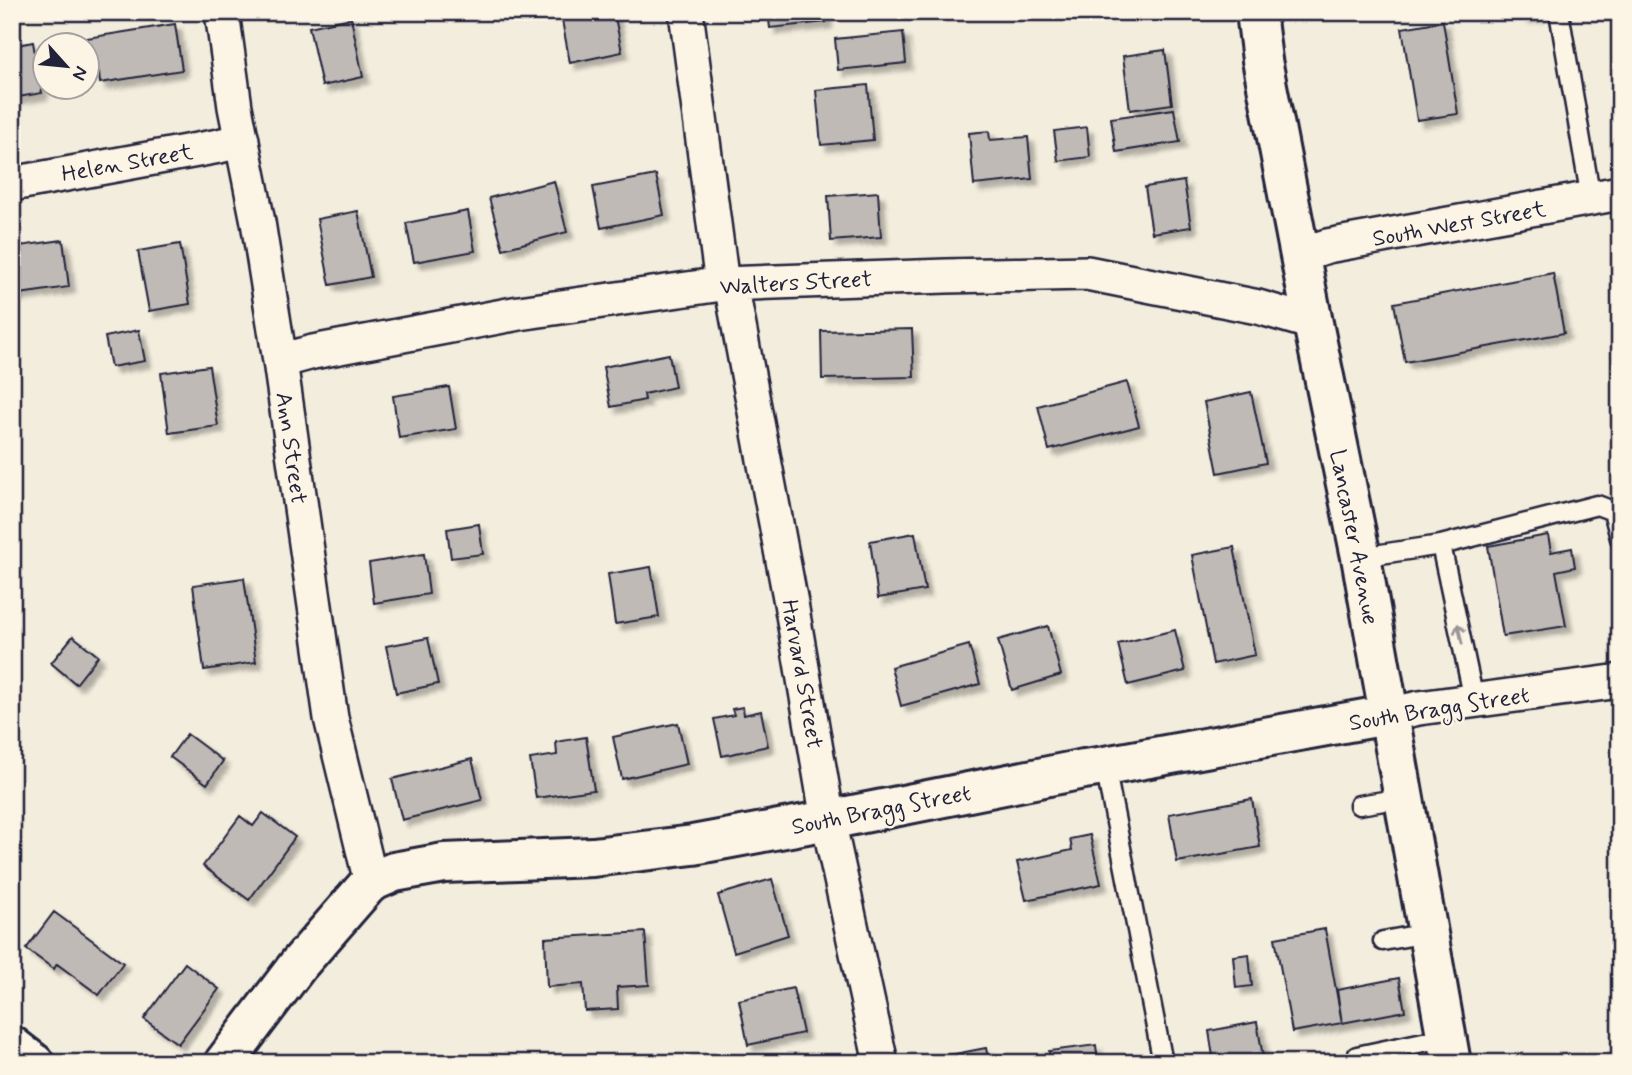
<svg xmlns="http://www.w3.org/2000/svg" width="1632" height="1075" font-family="Mynerve,sans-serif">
<defs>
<filter id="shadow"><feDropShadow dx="6" dy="6" stdDeviation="2" flood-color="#0004"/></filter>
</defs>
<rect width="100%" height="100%" fill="#f3edde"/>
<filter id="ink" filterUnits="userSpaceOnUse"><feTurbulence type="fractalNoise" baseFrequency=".0143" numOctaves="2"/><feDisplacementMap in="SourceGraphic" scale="14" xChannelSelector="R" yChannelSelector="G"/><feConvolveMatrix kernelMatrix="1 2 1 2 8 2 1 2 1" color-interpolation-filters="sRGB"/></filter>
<g filter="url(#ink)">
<path fill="#bfbab6" stroke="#22223b" stroke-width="2" filter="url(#shadow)" d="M576 12H614L622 52 570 63 561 15Z
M768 12H825L826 22 770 28Z
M1522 12H1538L1539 15 1522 17Z
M351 18 363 77 322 86 309 27Z
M1443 21 1458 114 1417 120 1402 28Z
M175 24 182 70 100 83 99 72 88 74V46H75L74 40Z
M903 32 906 63 838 70 835 39Z
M33 42 42 93 12 98V46Z
M1165 50 1172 104 1130 110 1123 56Z
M868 85 873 140 821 145 816 90Z
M1174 109 1180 142 1116 152 1111 118Z
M1087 127 1090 157 1058 161 1054 131Z
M989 131 990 140 1028 137 1032 179 974 185 969 133Z
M656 175 664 215 601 228 593 187Z
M554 181 567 232 503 249 489 198Z
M1184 181 1191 227 1152 233 1145 187Z
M878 192 881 237 831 241 828 196Z
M358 211 371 277 330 285 317 219Z
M468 211 475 251 414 262 406 223Z
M63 240 69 287 12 295V247Z
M180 244 190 304 149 311 138 251Z
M1553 273 1564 333 1405 362 1394 303Z
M912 329 914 377 822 379 821 331Z
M139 330 145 361 111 367 105 337Z
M669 354 675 387 644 394 645 400 611 407 603 367Z
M209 366 218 426 169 433 161 373Z
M1127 382 1139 426 1049 450 1038 406Z
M449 387 456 429 399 438 393 396Z
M1251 392 1266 463 1218 473 1204 402Z
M479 524 483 554 451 558 447 529Z
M915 533 925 590 878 598 870 541Z
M1548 535 1551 552 1572 548 1575 567 1556 571 1566 626 1503 636 1488 546Z
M1234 547 1255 655 1213 664 1192 555Z
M424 554 429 594 374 603 369 563Z
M651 567 659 617 615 624 608 574Z
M244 578 256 662 204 670 193 585Z
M1048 626 1061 675 1012 690 998 640Z
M1175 630 1185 671 1128 685 1118 644Z
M73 636 98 656 76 684 51 663Z
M428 638 438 684 396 693 386 646Z
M969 645 980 684 901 706 891 667Z
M743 707 744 715 761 711 768 746 722 756 714 719 734 715 732 709Z
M678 723 687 764 622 779 613 737Z
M187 734 223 761 207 784 170 757Z
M586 737 594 790 536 798 530 759 557 755 556 742Z
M472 759 482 800 402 820 392 779Z
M1252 799 1260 847 1177 862 1169 814Z
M263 813 295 837 249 900 203 866 240 816 253 826Z
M1090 835 1101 884 1026 900 1017 862 1072 850 1070 839Z
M772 879 788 935 734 952 718 895Z
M54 912 123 963 99 995 57 964 54 969 26 949Z
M1325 929 1342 1023 1292 1032 1275 938Z
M645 932 649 985 617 987 618 1009 585 1011 583 984 547 987 545 938Z
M1249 954 1252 986 1236 988 1233 956Z
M185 963 219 989 178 1044 144 1019Z
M1399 978 1405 1011 1342 1023 1337 990Z
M793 988 803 1033 748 1045 739 1000Z
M1257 1022 1264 1063H1214L1209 1031Z
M1096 1045 1098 1063H1050L1049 1051Z
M986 1048 989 1063H935L934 1058Z"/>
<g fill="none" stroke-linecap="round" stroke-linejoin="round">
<defs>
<path id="service" d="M1559 12 1591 199
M1441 545 1474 700
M1361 557 1441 545 1597 505 1613 511 1620 538
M1105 766 1163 1063
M1359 805 1403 798
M1383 941 1427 933
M1359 1063 1357 1056 1447 1037"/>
<path id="minor" d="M222 12 235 107 258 222 280 361 331 718 371 882
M686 12 722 284
M12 184 219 146 242 140
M1300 255 1327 246 1620 193
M731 284 791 603 828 820 881 1063
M280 361 313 352 519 313 722 284 946 276 1087 273 1258 307 1313 323
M1387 715 1419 708 1620 681"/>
<path id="tertiary" d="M12 1046 34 1063
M224 1063 298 965 365 888 371 882 394 872 444 863 593 857 693 845 828 820 1084 769 1105 766 1387 715"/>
<path id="secondary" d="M1256 12 1262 60 1313 323 1361 557 1451 1063"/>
</defs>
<use href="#service" stroke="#22223b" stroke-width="23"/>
<use href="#minor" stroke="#22223b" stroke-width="38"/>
<use href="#tertiary" stroke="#22223b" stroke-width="44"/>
<use href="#secondary" stroke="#22223b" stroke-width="44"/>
<use href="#service" stroke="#fcf5e5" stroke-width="18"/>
<use href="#minor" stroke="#fcf5e5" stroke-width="33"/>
<use href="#tertiary" stroke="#fcf5e5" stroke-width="38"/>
<use href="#secondary" stroke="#fcf5e5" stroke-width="38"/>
</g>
<defs><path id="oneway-shaft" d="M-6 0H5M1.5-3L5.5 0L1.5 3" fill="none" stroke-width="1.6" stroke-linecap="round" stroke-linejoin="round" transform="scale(1.75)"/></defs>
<use stroke="#9a9698" href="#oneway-shaft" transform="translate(1460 634) rotate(-102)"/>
</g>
<g text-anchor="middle" stroke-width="5" stroke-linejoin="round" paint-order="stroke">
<g font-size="23" fill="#22223b" stroke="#fcf5e5">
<text transform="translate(127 162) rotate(-10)" y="8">Helen Street</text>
<text transform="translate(1459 223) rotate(-10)" y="8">South West Street</text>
<text transform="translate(796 282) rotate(-3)" y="8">Walters Street</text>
<text transform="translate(292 448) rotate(82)" y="8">Ann Street</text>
<text transform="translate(1355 537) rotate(79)" y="8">Lancaster Avenue</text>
<text transform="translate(803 674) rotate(80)" y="8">Harvard Street</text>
<text transform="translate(1439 708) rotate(-9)" y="8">South Bragg Street</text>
<text transform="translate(881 809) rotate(-11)" y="8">South Bragg Street</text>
</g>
</g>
<rect width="1632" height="1075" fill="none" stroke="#fcf5e5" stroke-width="42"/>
<rect x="21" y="21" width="1590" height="1033" fill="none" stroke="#22223b" stroke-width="2.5" filter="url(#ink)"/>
<g transform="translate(66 66) rotate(117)"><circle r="33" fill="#fcf5e5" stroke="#a5a1a1" stroke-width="2"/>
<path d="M0-5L12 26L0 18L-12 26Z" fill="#22223b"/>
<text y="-10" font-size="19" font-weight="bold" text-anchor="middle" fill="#22223b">N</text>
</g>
</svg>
